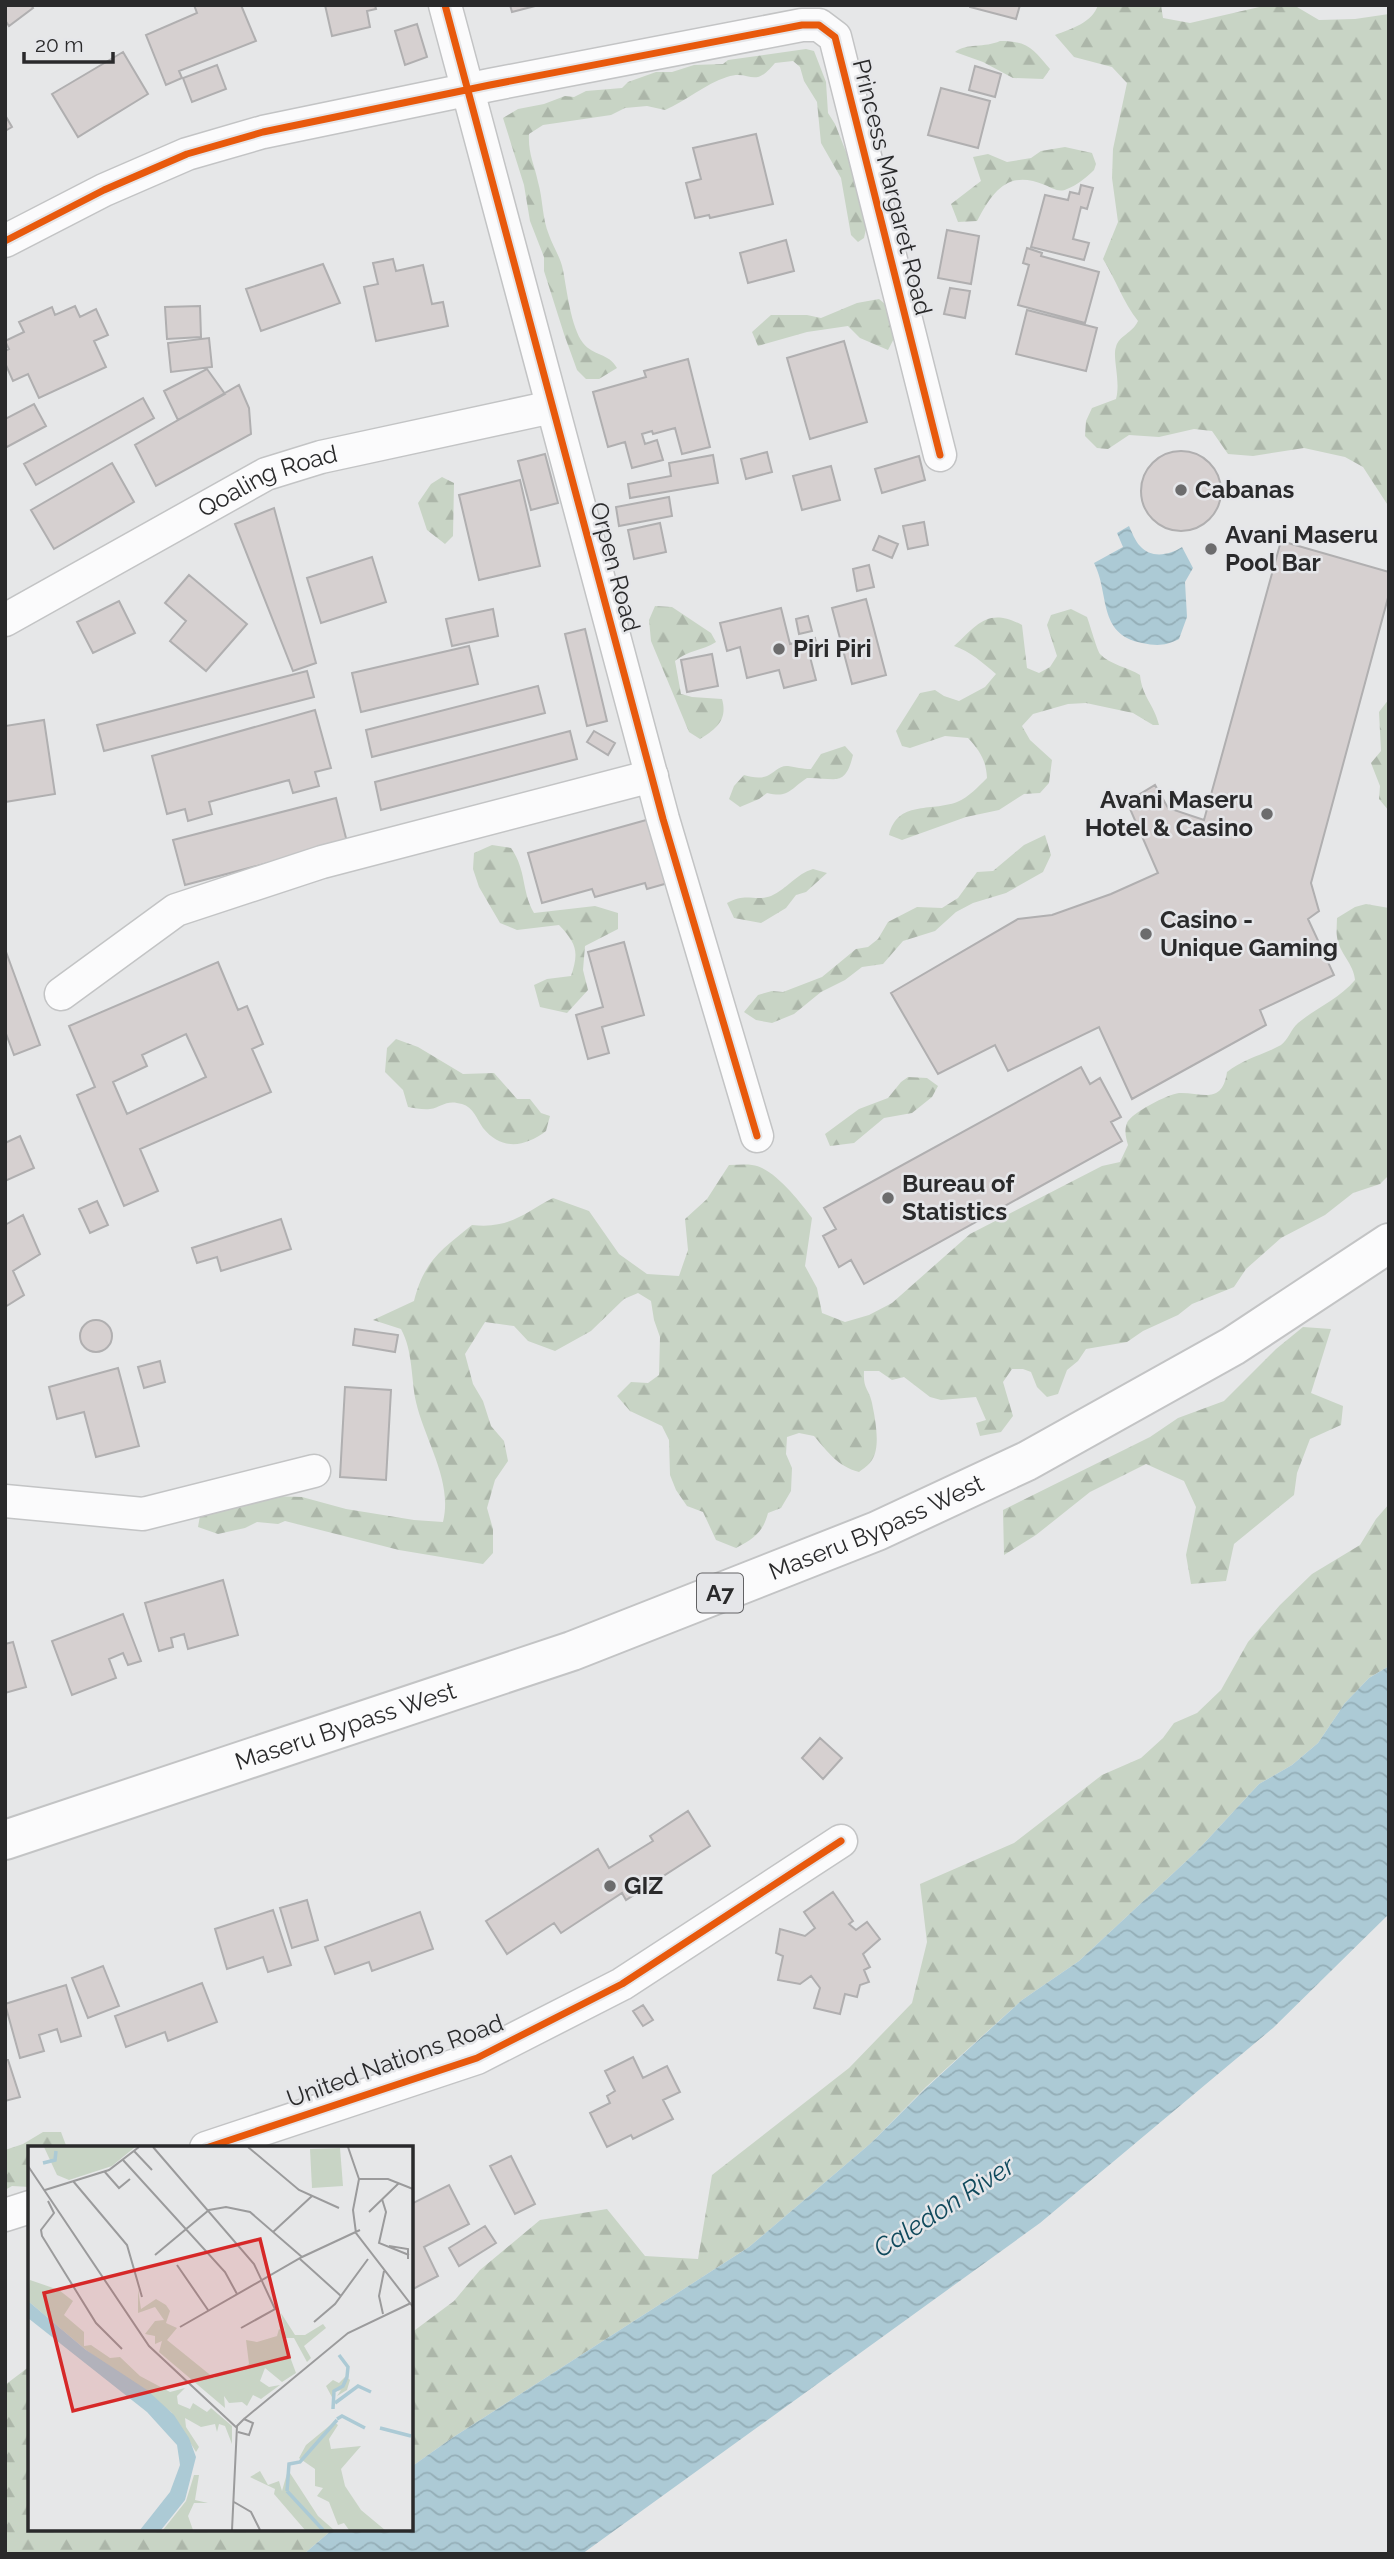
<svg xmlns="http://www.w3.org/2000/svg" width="1394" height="2559" font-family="Raleway,sans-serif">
<defs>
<pattern id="forest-firs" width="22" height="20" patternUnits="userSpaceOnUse" patternTransform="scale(1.75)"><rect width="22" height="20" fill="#c8d4c5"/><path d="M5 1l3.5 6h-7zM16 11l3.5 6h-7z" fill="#acb6a9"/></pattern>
<pattern id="water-waves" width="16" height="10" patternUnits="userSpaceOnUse" patternTransform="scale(1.75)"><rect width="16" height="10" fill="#accad5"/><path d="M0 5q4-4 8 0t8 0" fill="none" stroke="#94aeb7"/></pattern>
</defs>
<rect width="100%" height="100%" fill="#e6e7e8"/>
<path fill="url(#forest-firs)" d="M1098 5H1161L1163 18 1190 23 1268 5 1297 7 1319 20 1355 19 1389 14V507L1363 467 1345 457 1304 448 1253 456 1228 454 1212 431 1194 429 1159 437 1129 435 1108 449 1097 448 1085 436 1086 421 1092 408 1116 399C1121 381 1112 357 1116 347 1119 335 1132 334 1138 321 1123 302 1116 280 1103 259L1118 222 1112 178 1113 149 1127 83 1112 67 1074 57 1055 35C1071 29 1092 23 1098 5Z
M1000 41C1029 41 1033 49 1050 69L1043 79 1013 78 983 62 955 52C966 43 985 48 1000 41Z
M806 49 814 51 826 82 828 113 835 124 854 172 868 220 864 238 858 242 851 235 841 178 821 143 817 102 804 81 800 67 793 61 775 63C753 90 751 69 727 77 705 84 686 101 665 110L647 106 625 108 611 115 543 125 529 134C528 154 534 163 538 182 543 199 542 218 549 235 553 247 561 258 563 270 567 291 571 327 583 343 593 356 609 353 617 368L599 379H586L577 370 564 334 544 271V257L530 221 524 185 503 118 518 109 544 104 565 96 574 97 586 91 622 88 628 82 656 72H672L694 65 723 64 728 60Z
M1065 147 1092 153 1096 164 1094 170C1087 177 1076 186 1067 189 1059 193 1052 188 1045 185 1008 169 993 191 977 221L958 222 951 204 981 181 973 157 988 154 1007 162 1031 158 1041 151Z
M879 299 891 309 900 327 888 350 860 338 848 326 807 332 758 346 752 332 771 315H807L821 318 857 303Z
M442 477 454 483 453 536 445 544 427 530 418 503 431 484Z
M655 606 672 607 711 633 716 642C702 651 688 650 675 661L681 694 692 697 722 699C728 720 716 729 700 739L689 732 651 641 649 620Z
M1071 609 1087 617C1090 625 1097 650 1100 654 1110 665 1128 667 1140 675 1142 697 1154 704 1159 725H1153L1133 713 1086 703 1068 704 1033 714 1022 726 1030 740 1052 760 1049 783 1040 793 1024 794 999 810 966 817 902 840 889 835C898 800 930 812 957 802 969 797 978 787 987 778 986 760 980 751 968 738L945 736 910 748 902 746 896 731 920 693 935 690 944 696 959 701 985 687 996 674C983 663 970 651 954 646 978 624 988 607 1022 625L1027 668 1039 673 1050 667 1057 656 1047 625 1051 615Z
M1389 699V811L1379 799 1380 786 1371 763 1381 751 1379 712Z
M845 746 853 755C845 789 834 777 807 778 789 790 789 798 767 793L759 799 740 807 729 799 734 786 744 775C751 777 760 779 767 776 774 773 779 765 788 766 796 767 802 769 811 769L821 754Z
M1045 835 1051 855 1043 872 1006 893 973 903 956 912 935 931 903 941 883 964 862 967 845 980 821 992 794 1014 772 1023 756 1020 744 1012 758 995 772 991 783 992 822 977 856 949 868 947 878 939 888 922 917 907 942 908 958 898 977 872 993 871 1024 845Z
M492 845 511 848C527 871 521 890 534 913L595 906 618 913V929L585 946 583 970 588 990 567 1013 540 1007 534 985 547 979 571 976C579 952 577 944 559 925L517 930 500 923 479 887 473 869 474 853Z
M813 869 827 873 806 892 796 895 786 908 761 923 734 918 727 903C747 892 754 902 771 896 787 889 796 874 813 869Z
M1366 904 1389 908V1175L1380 1184 1353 1193 1325 1215 1281 1238 1246 1269 1234 1287 1192 1304 1178 1315 1143 1331 1127 1342 1086 1349 1078 1361 1067 1370 1058 1394 1047 1397 1037 1387 1031 1372 1023 1369H1012L1003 1382 1013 1416 1001 1432 980 1436 976 1423 986 1420 976 1397 941 1400 930 1397 904 1377 892 1380 879 1371H864C863 1390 869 1388 872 1403 875 1418 881 1447 872 1460 869 1465 863 1469 859 1472 837 1466 828 1452 814 1436L799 1433 787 1437 786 1454 792 1468 791 1491 781 1508 768 1513C763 1532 754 1539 736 1548L716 1540 703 1512 687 1506 676 1490 670 1475 669 1440 662 1426 630 1411 617 1396 631 1382 648 1383 659 1375 660 1337 654 1320 651 1301 638 1293 624 1299 591 1331 555 1351 528 1341 514 1326 485 1322 465 1354 473 1384 483 1401 491 1426 504 1441 508 1461 495 1480 487 1508 493 1529V1553L483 1564 399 1550 285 1521 278 1524 257 1522 245 1528 218 1534 198 1527 201 1510 270 1496 302 1497 346 1509 414 1520 443 1522C453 1481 425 1441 416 1402 411 1378 413 1351 401 1329L373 1320 414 1301C424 1261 441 1250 472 1225 510 1229 522 1214 553 1198L589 1211 619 1254 647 1274 679 1276 688 1250 685 1219 707 1199 729 1165C737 1165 745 1164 752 1165 773 1167 800 1202 812 1218L805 1266 817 1288 822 1313 845 1322 869 1315 892 1303 970 1234 1102 1166 1120 1162 1128 1145C1126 1138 1124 1131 1127 1123 1131 1113 1168 1094 1179 1093 1201 1092 1222 1106 1227 1072 1243 1059 1263 1055 1281 1045 1288 1040 1291 1029 1298 1023 1316 1008 1339 999 1355 980 1354 964 1339 953 1337 937 1336 931 1337 924 1337 918L1355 907Z
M396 1039 418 1047 463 1074 494 1073 517 1099H530L541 1113 550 1116 546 1131C525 1147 502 1151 483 1128 477 1119 473 1107 462 1104 446 1099 442 1107 430 1109 423 1110 415 1108 408 1107L403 1090 385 1072 387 1048Z
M908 1077 927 1078 938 1086 932 1097 912 1113 884 1118 854 1143 830 1146 825 1134 859 1109 888 1098 901 1082Z
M1303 1327 1331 1329 1311 1393 1343 1406 1341 1425 1310 1439 1297 1473 1294 1495 1234 1544 1226 1581 1191 1584 1186 1555 1196 1507 1184 1481 1146 1464 1090 1492 1036 1535 1004 1555 1003 1510 1150 1437 1178 1418 1224 1401 1276 1349Z
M1389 1504V1666L1369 1678 1345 1703 1318 1743 1292 1765 1259 1784 1196 1852 1079 1961 1022 2000 926 2087 871 2143 749 2247 452 2438 411 2467V2333L454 2301 480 2270 540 2220 607 2209 645 2256 698 2259 712 2175 849 2068 912 2003 927 1942 920 1884 1014 1843 1102 1775 1141 1758 1163 1738 1174 1723 1197 1713 1221 1690 1248 1642 1280 1605 1312 1574 1360 1545 1376 1519Z
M43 2132H61L67 2148H30V2187L12 2186 5 2190V2150L23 2144Z
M30 2366V2529H333L304 2554H5V2385Z"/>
<path fill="url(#water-waves)" d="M1129 526C1132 532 1135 541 1140 546 1151 559 1170 555 1182 547L1193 568 1185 582 1187 617 1179 639C1165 646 1157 646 1142 643 1097 634 1110 594 1094 563L1123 547 1117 533Z
M1389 1666V1914L1273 2028 1040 2223 582 2554H304L333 2529H411V2467L452 2438 749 2247 871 2143 926 2088 1022 2000 1079 1961 1196 1852 1259 1784 1292 1765 1318 1743 1345 1703 1369 1678Z"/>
<path fill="#d6d0d0" stroke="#b0afb0" stroke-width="2" fill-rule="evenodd" d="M5 5H31L33 8 9 26 5 20Z
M194 5H241L256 41 179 71 182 78 166 85 146 35 197 13Z
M325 5H375L376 9 367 11 370 27 332 36Z
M510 5H539L512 12Z
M970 5H1020L1016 19 970 7Z
M417 24 427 57 405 65 395 31Z
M123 52 148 94 78 137 52 94Z
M217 65 226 89 192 102 183 78Z
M975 66 1001 74 995 97 969 90Z
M941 88 990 101 978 148 928 135Z
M5 115 12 127 5 131Z
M756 134 773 204 710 218 709 215 695 218 686 183 701 179 693 148Z
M1081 185 1093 188 1087 209 1081 207 1073 239 1089 243 1084 260 1031 247 1045 195 1068 200 1070 192 1079 194Z
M947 230 979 236 971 284 938 278Z
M786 240 794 271 748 283 740 253Z
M1027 248 1042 253 1041 256 1099 272 1085 323 1018 305 1029 265 1023 263Z
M393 259 396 271 423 265 432 304 443 302 448 326 376 341 364 287 378 284 373 263Z
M323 264 340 303 261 331 246 289Z
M950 288 970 291 965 318 944 314Z
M75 306 80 317 96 309 108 335 94 341 106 367 39 398 28 374 13 381 5 363V351L9 349 5 341 24 332 19 322 52 307 55 315Z
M200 306 201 337 167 339 165 307Z
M1027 310 1097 328 1086 371 1016 354Z
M209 338 212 367 171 372 168 343Z
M844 341 867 422 810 439 787 358Z
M688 359 710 447 682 454 675 428 653 434 652 431 642 434 645 444 657 440 663 460 632 468 625 442 608 447 593 392 646 377 644 371Z
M207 369 225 394 178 420 164 391Z
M239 385 249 408 251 434 156 486 135 445Z
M143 398 154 418 36 485 24 464Z
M34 404 46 426 5 448V419Z
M1141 491a40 40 0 1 1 80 0a40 40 0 1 1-80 0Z
M767 452 772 472 746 479 741 459Z
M545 454 558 503 531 510 518 461Z
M713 455 718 483 630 498 628 484 671 476 669 463Z
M919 456 925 480 882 493 875 469Z
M112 463 134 502 54 549 31 510Z
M831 466 840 500 802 510 793 476Z
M520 480 540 566 479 580 459 495Z
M669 497 672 516 619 526 616 507Z
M274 508 316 663 293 671 235 524Z
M924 522 928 545 908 549 903 526Z
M660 523 666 552 634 559 628 530Z
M879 536 898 544 892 558 873 550Z
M1281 541 1389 572V594L1311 883 1319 911 1308 919 1334 975 1260 1010 1266 1025 1132 1099 1099 1027 1008 1071 995 1045 938 1074 891 993 1018 919 1052 915 1111 894 1158 873 1127 802 1155 785 1168 808 1204 820Z
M372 557 386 602 321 623 307 578Z
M869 565 874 587 857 591 853 569Z
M189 575 247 624 206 671 170 641 186 621 165 603Z
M866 599 886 675 852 684 832 608Z
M119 601 135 633 93 653 77 622Z
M781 608 790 644 815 638 818 650 809 653 816 680 784 688 779 670 747 678 740 647 727 651 720 623Z
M493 609 498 636 452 646 446 619Z
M808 616 812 631 799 634 796 619Z
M585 629 607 721 587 726 565 634Z
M469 646 478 684 361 712 352 673Z
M712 654 718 686 687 692 681 660Z
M307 671 314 697 104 751 97 725Z
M538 686 545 713 372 757 366 730Z
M315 710 331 768 315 772 319 786 293 793 289 780 209 802 212 814 188 821 185 809 167 814 152 756Z
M44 720 55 794 5 802V726Z
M570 731 577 759 381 810 375 782Z
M594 731 615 743 608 755 587 742Z
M336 798 347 842 185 885 173 840Z
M657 817 675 881 647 889 645 883 595 897 592 889 542 903 528 853Z
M624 942 644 1015 602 1027 609 1053 588 1059 576 1015 603 1007 588 952Z
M5 949 40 1045 14 1055 5 1031Z
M218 962 238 1010 247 1006 263 1044 252 1049 271 1092 140 1149 158 1191 124 1206 77 1095 95 1087 69 1026ZM186 1034 206 1077 127 1114 113 1082 147 1066 142 1055Z
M1081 1067 1090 1084 1100 1078 1121 1117 1111 1122 1122 1141 864 1284 851 1260 839 1267 823 1236 836 1229 824 1208Z
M20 1136 34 1168 5 1181V1143Z
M97 1201 108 1225 90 1233 79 1209Z
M23 1215 40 1254 13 1271 24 1295 5 1307V1225Z
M281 1219 291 1249 221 1271 217 1257 197 1263 192 1248Z
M80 1336a16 16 0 1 1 32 0a16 16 0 1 1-32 0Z
M355 1329 398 1335 395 1352 353 1345Z
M160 1361 165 1382 144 1388 138 1367Z
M118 1368 139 1446 96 1457 84 1412 57 1419 49 1387Z
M345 1387 391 1390 386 1480 340 1477Z
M223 1580 238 1635 188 1649 184 1634 171 1638 173 1647 159 1651 145 1603Z
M123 1614 141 1661 128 1665 123 1653 109 1659 116 1678 72 1695 52 1641Z
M13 1642 26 1687 5 1693V1644Z
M820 1738 842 1758 823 1779 802 1758Z
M688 1811 710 1846 626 1900 622 1893 561 1933 554 1923 507 1954 486 1921 598 1849 609 1868 653 1841 650 1836Z
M833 1892 853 1921 849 1924 856 1930 867 1922 880 1939 863 1954 870 1967 864 1970 869 1982 860 1985 857 1997 845 1994 840 2014 814 2008 820 1988 811 1976 800 1984 778 1980 783 1956 776 1953 780 1929 805 1936 815 1928 804 1912Z
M307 1900 318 1940 292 1948 280 1908Z
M273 1910 291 1965 268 1972 263 1957 227 1969 215 1929Z
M420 1912 433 1949 372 1971 369 1962 335 1974 325 1947Z
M103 1966 119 2006 88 2018 72 1978Z
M202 1983 217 2022 168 2041 165 2032 126 2047 115 2016Z
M66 1985 81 2036 61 2042 57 2029 39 2035 44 2051 20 2058 5 2004Z
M643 2005 653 2020 643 2026 633 2011Z
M633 2057 643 2078 667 2066 680 2092 663 2100 673 2119 633 2139 631 2135 607 2147 590 2113 610 2103 607 2096 615 2091 605 2071Z
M5 2060H8L20 2097 5 2101Z
M511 2156 535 2204 515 2214 490 2166Z
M449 2185 469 2224 424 2247 438 2276 411 2290V2204Z
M485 2226 496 2243 459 2266 449 2248Z"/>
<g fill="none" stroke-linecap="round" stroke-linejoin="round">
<defs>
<g id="street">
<path d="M445 5 663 819 757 1136"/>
<path d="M5 241 104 190 187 154 263 132 490 85 802 25H819L835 37 940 455"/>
<path id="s1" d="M5 620 266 474 321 457 552 407"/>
<path d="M61 994 176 910 322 862 652 776"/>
<path d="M5 1501 143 1514 314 1471"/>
<path d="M206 2148 477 2058 622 1984 841 1841"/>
<path d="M5 2215 30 2207"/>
</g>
<g id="primary">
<path id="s2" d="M5 1840 572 1651 877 1531 1027 1461 1233 1346 1389 1243"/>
</g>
</defs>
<use href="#street" stroke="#c3c4c5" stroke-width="35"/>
<use href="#primary" stroke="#c3c4c5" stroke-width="42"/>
<use href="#street" stroke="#fbfbfc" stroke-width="32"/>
<use href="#primary" stroke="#fbfbfc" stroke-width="38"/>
<defs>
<path id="cycleway" d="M445 5 663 819 757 1136
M5 241 104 190 187 154 263 132 490 85 802 25H819L835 37 940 455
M206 2148 477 2058 622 1984 841 1841"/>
</defs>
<use href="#cycleway" stroke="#e5e6e9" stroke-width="11"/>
<use href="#cycleway" stroke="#e8590c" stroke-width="7"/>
</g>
<g fill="#6c6c6d" stroke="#e5e6e9" stroke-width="2.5">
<circle cx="1181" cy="490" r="7"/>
<circle cx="1211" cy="549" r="7"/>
<circle cx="779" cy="649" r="7"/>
<circle cx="1267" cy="814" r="7"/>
<circle cx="1146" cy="934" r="7"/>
<circle cx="888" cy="1198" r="7"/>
<circle cx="610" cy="1886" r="7"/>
</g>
<g text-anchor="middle" stroke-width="5" stroke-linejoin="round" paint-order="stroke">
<rect fill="#e5e6e9" stroke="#626264" stroke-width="2" x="697" y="1573.5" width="46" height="39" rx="5"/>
<g font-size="23" font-weight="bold" fill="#2a2a2b">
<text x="720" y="1601">A7</text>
</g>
<g font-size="24" fill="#2a2a2b" stroke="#e5e6e9">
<text transform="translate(892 187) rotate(76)" y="8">Princess Margaret Road</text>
<text dy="8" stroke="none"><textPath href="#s1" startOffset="298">Qoaling Road</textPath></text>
<text transform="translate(615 567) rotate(75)" y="8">Orpen Road</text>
<text dy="8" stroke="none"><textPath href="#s2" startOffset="926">Maseru Bypass West</textPath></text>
<text dy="8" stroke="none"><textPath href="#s2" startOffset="359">Maseru Bypass West</textPath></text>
<text transform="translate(395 2061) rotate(-20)" y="8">United Nations Road</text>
</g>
<g font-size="24" font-weight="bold" fill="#2a2a2b" stroke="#e5e6e9" text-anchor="start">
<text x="1195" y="498">Cabanas</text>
<text x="1225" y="543">Avani Maseru<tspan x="1225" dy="28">Pool Bar</tspan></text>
<text x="793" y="657">Piri Piri</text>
<text x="1253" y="808" text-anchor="end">Avani Maseru<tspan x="1253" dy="28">Hotel &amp; Casino</tspan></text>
<text x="1160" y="928">Casino -<tspan x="1160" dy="28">Unique Gaming</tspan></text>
<text x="902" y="1192">Bureau of<tspan x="902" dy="28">Statistics</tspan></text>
<text x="624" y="1894">GIZ</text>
</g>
<g font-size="26" font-style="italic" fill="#10495c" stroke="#e5e6e9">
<text transform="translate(944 2207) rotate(-33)" y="9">Caledon River</text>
</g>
</g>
<g transform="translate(28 2146)">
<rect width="385" height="385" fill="#e6e7e8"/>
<path d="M16 1H107L84 20 41 34 29 29Z" fill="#c8d4c5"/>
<path d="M2 134 31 144 45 155 36 169 56 186V200L63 199 82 212 92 211 112 230 142 246 157 242 149 250 150 258 162 263 165 257 179 266 183 262 204 280V298L197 280 191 278 189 286 187 278 173 281 157 272 158 281 171 301 168 306 143 266 58 204 0 155ZM110 143 113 163 128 153 138 159 142 165 138 177 149 182 139 194 186 232 196 225 215 224 221 218 218 194 229 196 249 190 251 183 257 186 253 167 267 189H277L295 178 298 182 276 200 283 212 279 216 266 192H255L268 227 254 236 237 222 232 235 241 241 252 239 233 253 225 249 219 260 214 256 201 257 196 250 197 262 131 206 134 195 127 198V190L117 188 127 175 136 174 127 161 110 167ZM306 276 310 279 301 293 303 303 333 300 313 323 317 340 333 364 357 384H321L316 377 310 379 301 356 289 350 295 342 287 340V323L271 312 278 299ZM260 324 290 370 306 384H277L246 348 247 343 222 331 232 325 240 339 251 335 254 345ZM166 329H171L167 354 180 357H166L160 370 165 384H135L158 355Z" fill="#c8d4c5"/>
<path d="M318 230 322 234 319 244 309 250 313 244 306 246 305 253 298 240 305 234 311 237Z" fill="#c8d4c5"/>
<path d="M312 2 315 40 284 42 282 3Z" fill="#c8d4c5"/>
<path d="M0 155 58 204 119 244 146 269 161 292 168 311 157 354 133 384H112L142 346 152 319 149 299 119 266 0 172Z" fill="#accad5"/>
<path fill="none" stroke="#accad5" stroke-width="3.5" d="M15 17 27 14 28 5M307 257 330 240 343 246M305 263 306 245 315 240 319 231 320 221 311 209M309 273 314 270 337 282M352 282 383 290M259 345 261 318 272 316 309 274M259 345 295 384"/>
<path fill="none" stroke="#9b9b9c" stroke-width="2" d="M125 1 226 118 247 163 213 182M220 1 271 44 311 62M320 1 331 33 325 64 328 87 385 161M106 5 124 24M95 14 197 126 209 148M0 20 121 200 209 282M76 25 91 42 102 33M331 33H360L385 43M45 35 99 99 114 151M17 44 81 24 111 1M354 53 358 66 351 97 381 109M20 55 26 67 13 84 14 90 68 177 94 203M341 66 371 37M245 86 284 50M361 100 380 103V113M127 109 181 64 198 61 222 66 274 111M272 113 313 150M149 119 180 164M355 168 351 150 356 125M286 176 307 158 340 113M152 181 274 111 332 84M216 273 320 187 383 157M206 356 223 366 232 384M204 384 209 280 216 273 225 277 221 289 210 286"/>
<path fill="#d62828" fill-opacity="0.15" stroke="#d62828" stroke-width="3.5" d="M232 93 261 211 45 265 16 147Z"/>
<rect width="385" height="385" fill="none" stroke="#2a2a2b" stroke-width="3.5"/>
</g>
<rect width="1394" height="2559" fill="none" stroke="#2a2a2b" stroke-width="14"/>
<path d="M24 52v10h89v-10" fill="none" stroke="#2a2a2b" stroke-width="3.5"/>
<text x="35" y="52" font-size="21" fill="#2a2a2b" stroke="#e5e6e9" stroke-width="5" paint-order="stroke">20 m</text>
</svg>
